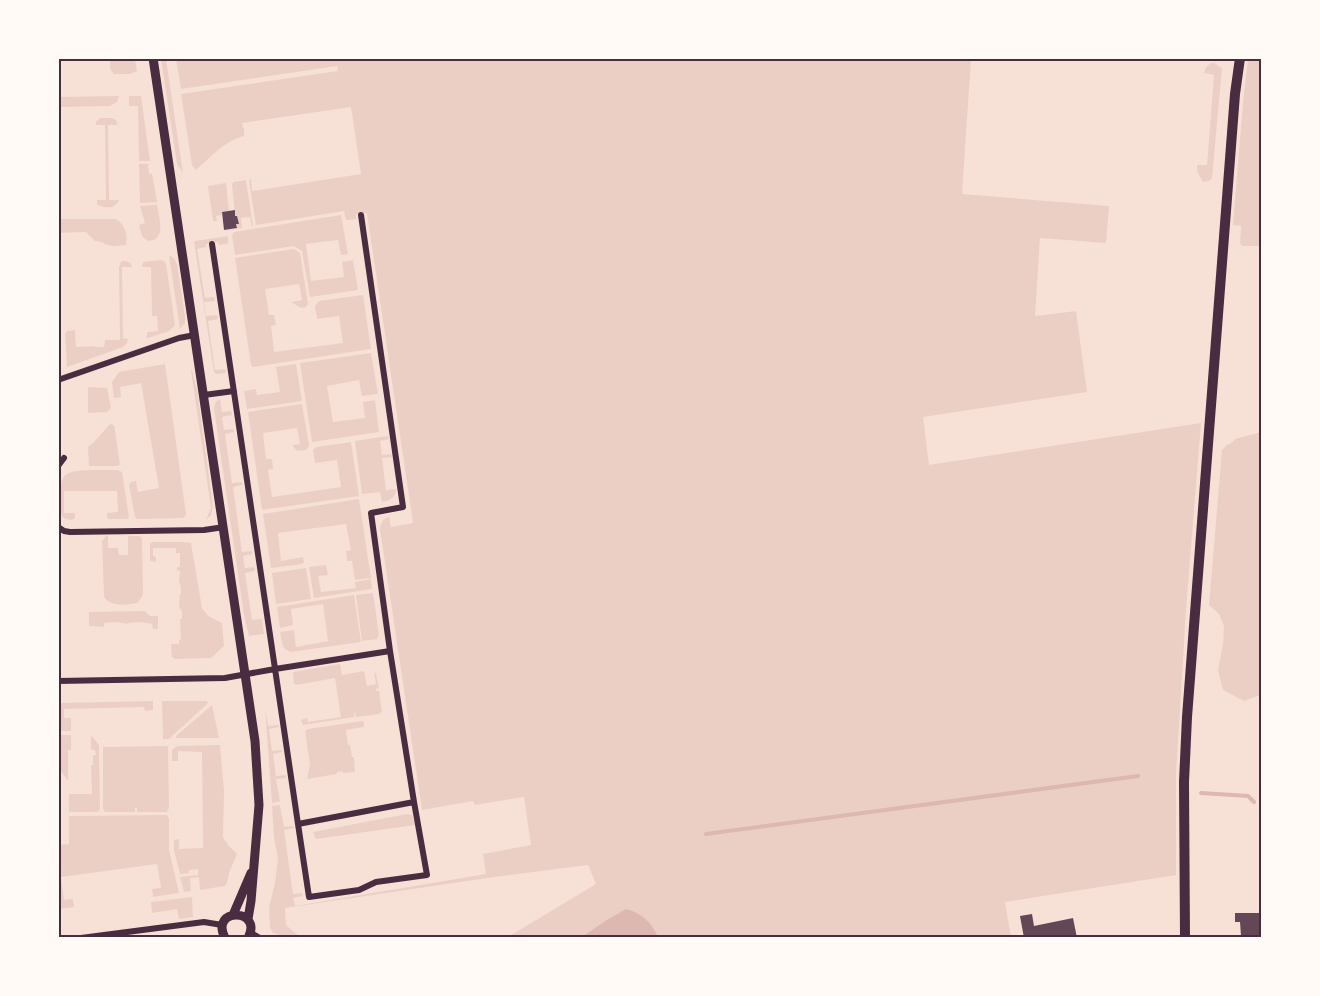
<svg xmlns="http://www.w3.org/2000/svg" width="1320" height="996" font-family="Signika,sans-serif">
<rect width="100%" height="100%" fill="#f7e1d7"/>
<path fill="#ebcfc5" d="M110 59H135L137 71 130 74H114L110 69Z
M161 59H166L183 173 180 169 177 164Z
M176 59H971L962 194 1109 206 1106 243 1040 238 1035 316 1076 311 1087 392 923 417 929 465 1201 423 1186 610 1176 774V875L1005 902 1011 937H508L596 884 588 865 487 878 285 908 286 925 300 937H285L273 933 270 928 269 907 275 883 278 858 274 838 272 806 280 805 284 827 293 826 294 828 284 830 293 894 302 893 303 896 293 898 295 906 486 874 483 854 531 845 524 797 475 805 473 801 422 810 380 529C381 522 383 519 389 517L391 527 413 523 367 213 356 214V219L346 220 344 211 256 225 249 181 251 178 252 191 361 174 351 107 242 123 243 128H244V136C224 141 211 157 196 170L192 165 181 94 338 71 337 66 181 89Z
M1248 59H1261V246H1242L1240 243 1241 226 1233 225 1243 102Z
M1211 63H1214L1222 68 1212 178 1209 181 1203 182 1197 171V165H1207L1214 75 1204 73 1206 67Z
M119 96 117 102 110 106 59 107V97Z
M129 96H141L150 161H139L138 106H129Z
M112 118 116 120 118 125H108L109 200H119C116 209 104 209 97 204V200H106L105 125H96V122L100 118Z
M139 164H151L148 165 149 174 152 173 157 202 140 203Z
M246 180 253 226 252 227 250 217 241 218 242 228 224 231 237 228 236 224 239 223 237 216H235L232 185 233 182Z
M226 183 229 211 222 212V215L216 216 217 221H213L208 186Z
M157 205C159 218 167 240 148 241L142 236 139 225 145 223 140 206Z
M341 215 348 254 341 255 338 240 306 244 311 281 344 277 342 262 353 260 358 290 310 297 302 251 294 246 235 255 232 235 234 232Z
M59 219H116C125 224 128 236 126 245 120 245 113 247 108 245 102 243 101 241 95 241L86 232 59 233Z
M228 236V244L219 245 218 242 206 244V247L197 249 205 298 214 297 215 301 204 302 206 316 217 315 218 319 208 321 215 370 225 369 226 373 216 374 214 372 194 242 195 241Z
M294 249 300 253 308 304 306 307 301 308 291 302 302 300 299 284 265 289 269 315H274L276 325 271 326 274 352 343 343 339 316 317 319 315 306 319 301 363 295 371 349 253 367 251 365 235 258Z
M169 255 174 258 177 264 185 316V323L180 329Z
M160 260 164 261 166 264 175 325 169 331 148 338H147V332L158 331 157 316H152L151 267H142L143 262Z
M123 261C128 261 131 262 132 267H122L123 338 128 339 127 343 123 347 67 367 65 334 67 331 75 330 76 347 95 346V347H104L105 340H120L119 267 121 262Z
M371 353 378 394 362 396 359 380 327 386 333 422 365 418 363 402 375 400 379 432 312 442 300 363Z
M165 364 186 514 184 518 137 519 135 517 129 485 131 482 136 481 138 492 159 488 141 383 120 387 121 397 114 398 112 382 119 372Z
M296 364 302 401 247 409 244 391 256 389 257 395 280 392 276 367Z
M191 370H192L197 390 213 506 211 515 206 520 211 508Z
M88 387 107 388 111 408 107 412 88 413Z
M220 399 222 412 231 411 232 415 222 417 224 430 234 429V432L225 434 232 483 242 482V485L233 487 242 552 252 551V554L243 556 245 568 254 567 255 571 245 573 252 620 262 619 264 634 249 636 244 615 214 409C214 404 216 401 220 399Z
M302 404 309 446 306 450 297 451 292 445 300 444 297 428 263 433 266 459H272L273 469 268 470 272 497 341 487 337 460 315 463 313 450 317 447 351 442 359 496 262 510 248 412Z
M110 424 114 425 120 464 118 466H89L88 447 90 445 92 444Z
M1261 432V695L1244 701 1223 690 1218 670 1223 644 1224 626 1219 614 1209 605 1222 450 1227 445 1233 442 1235 439Z
M388 436 389 439 380 441 382 455 391 454 392 457 382 458 386 490 396 489C396 497 390 501 382 502L380 492 362 494 355 441Z
M118 470 122 472 129 517 128 519H109L107 517V513L118 512 117 491H64V513H75V518L72 520 66 519 62 517C60 509 60 501 60 493 60 471 71 471 89 470 99 470 109 470 118 470Z
M359 499 371 578 355 580 352 561H347L346 551 351 550 346 524 278 533 281 561 303 557 304 562 302 564 271 568 263 514Z
M106 536H108V548H118L119 555H128V536H140L142 538 143 593 142 597 137 603C126 605 111 607 104 597L102 541Z
M152 542H182L191 543 202 608 208 616 222 623 224 646 211 658 175 659 172 657 171 644H179V640H181L180 619H182V612L179 606 180 594H181V588L179 581 180 571 177 570V567H180V553H176V548H153V556L156 557V562L150 561V544Z
M326 565 328 575 318 576 321 592 356 588 355 582 371 579 372 589 314 598 309 567Z
M306 568 311 599 276 604 272 573Z
M373 593 379 635 377 639 362 641 356 595Z
M354 595 361 642 291 652C281 649 282 641 280 632L294 630 296 647 328 641 323 604 291 609 293 625 280 628 277 607Z
M145 611 150 616H158V629H153L152 624 140 622 128 623V624L116 622 104 623V627L89 626V612Z
M340 664 342 675 364 671 367 686 376 684 374 671 376 674 379 688 376 689V691H379L382 711 379 714 356 717 355 713H354V717L303 725 301 720 307 718 308 722 341 717 335 678 296 685 294 684 293 672Z
M153 701V710L145 711 144 707 64 709V718H71V731H59V703Z
M162 701H207L208 703 169 739H163Z
M212 705 219 738H176V736Z
M265 707 268 726 278 725 279 727 269 729 272 751 282 750V752L273 754 276 776 286 775V778L276 779 280 801 272 803Z
M362 721 364 722V727L346 730 348 745H350L352 757H354L355 772 343 773 342 771 337 772V774L307 779 310 764 305 731 308 729Z
M59 735H71V750H68V781L59 769Z
M91 735 99 745 100 809 98 812H69V794H92L91 765H93V755H96L95 750H91Z
M220 745 224 791 223 837 228 845 237 854 229 873 227 883 225 886 200 890 199 877 190 878 191 891 184 892 180 877 198 875V869L189 870V873L180 874 174 850V840L179 839V849L203 848 202 752 178 751V761H172V750L177 746Z
M168 746 169 808 167 812H137V808H135V812H105L103 809V747Z
M407 814 412 815 415 825 316 839 313 832Z
M167 815 169 819V850L179 893 153 897 152 889 161 888 157 864 61 877 64 900 73 899 74 907 59 909V845L69 844V816Z
M192 897 193 917 179 919 177 909 152 913 151 902Z"/>
<path fill="#dcb8b0" d="M626 909C642 913 651 922 658 937H582L607 920Z"/>
<g fill="none" stroke-linecap="round" stroke-linejoin="round">
<path stroke="#dcb8b0" stroke-width="4" d="M1201 793 1248 796 1254 802
M706 834 1138 776"/>
</g>
<path fill="#644757" d="M235 210V216H237L239 224H236L237 228 224 230 222 212Z
M1235 913H1262V935L1241 936 1240 922H1235Z
M1032 914 1034 926 1073 918 1077 938H1024L1020 916Z"/>
<g fill="none" stroke-linecap="round" stroke-linejoin="round">
<path stroke="#4a2c40" stroke-width="6" d="M361 215 403 507 371 513 390 651
M58 380 179 338 195 335
M204 395 234 391
M58 466 64 458
M58 527 64 531 70 532 204 530 224 527
M58 681 225 678 275 669 390 651 414 802 298 824 270 635 212 244
M298 824 309 897 359 890 376 882 427 875 414 802
M251 933 260 938
M81 938 204 922 222 925"/>
<path stroke="#4a2c40" stroke-width="9" d="M153 58 255 741 259 805 251 901 248 919
M233 915 251 873
M225 938C209 907 264 908 248 938"/>
<path stroke="#4a2c40" stroke-width="10" d="M1185 938 1184 782 1187 717 1235 94 1240 58"/>
</g>
<rect width="1320" height="996" fill="none" stroke="#fffaf5" stroke-width="120"/>
<rect x="60" y="60" width="1200" height="876" fill="none" stroke="#4a2c40" stroke-width="2"/>
</svg>
